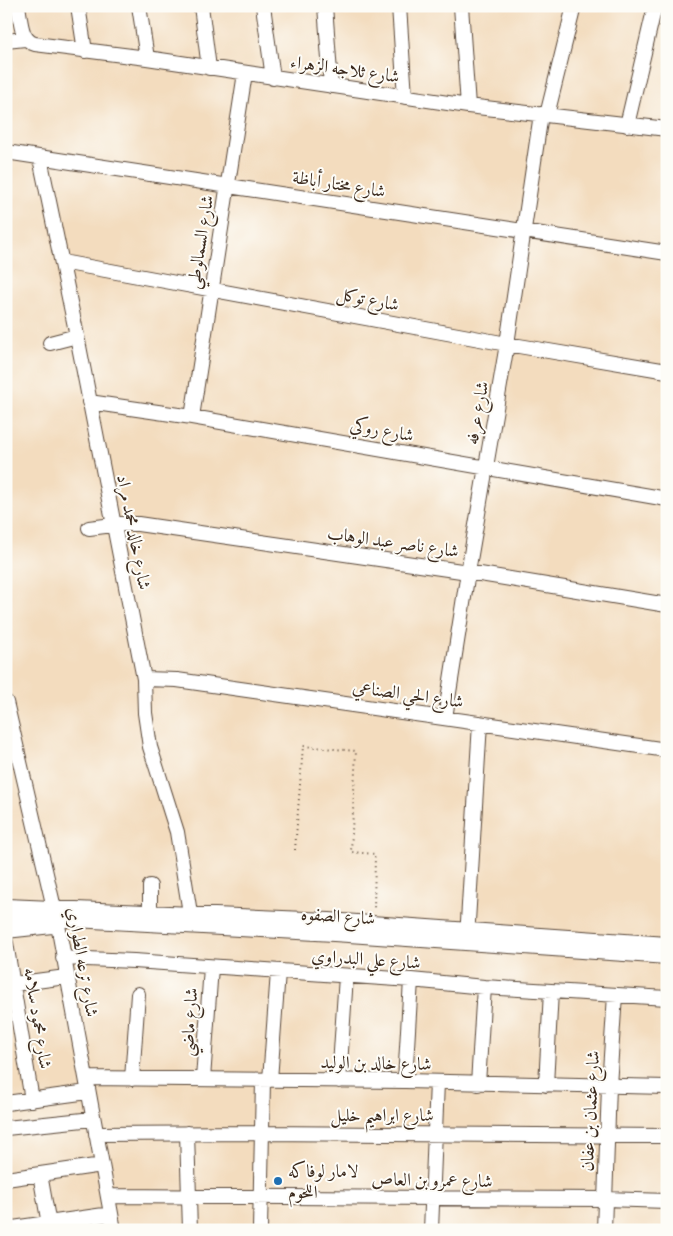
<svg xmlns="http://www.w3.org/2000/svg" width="673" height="1236" font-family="'EB Garamond',Amiri,serif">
<rect width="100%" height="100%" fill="#fdfcf7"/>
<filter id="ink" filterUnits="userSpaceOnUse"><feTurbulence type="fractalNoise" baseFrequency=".02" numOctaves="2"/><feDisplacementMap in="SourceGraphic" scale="10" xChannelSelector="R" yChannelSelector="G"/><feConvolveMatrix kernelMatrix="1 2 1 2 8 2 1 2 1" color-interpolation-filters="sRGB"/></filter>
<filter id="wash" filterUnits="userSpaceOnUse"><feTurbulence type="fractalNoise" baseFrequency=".0096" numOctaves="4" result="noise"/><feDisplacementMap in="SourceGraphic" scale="20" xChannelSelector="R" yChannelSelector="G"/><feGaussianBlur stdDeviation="1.12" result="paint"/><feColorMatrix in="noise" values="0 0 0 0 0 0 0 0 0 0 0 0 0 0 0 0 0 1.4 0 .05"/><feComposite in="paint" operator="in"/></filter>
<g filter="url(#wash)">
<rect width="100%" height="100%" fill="#f3dcbe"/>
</g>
<g filter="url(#ink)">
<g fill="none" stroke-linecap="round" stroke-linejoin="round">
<defs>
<path id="minor" d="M18 6C21 20 20 40 35 44L147 58 468 106 667 129
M78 6 85 51
M139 6 147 58
M201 6 209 68
M263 6 273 78
M325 6 331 86
M399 6 405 97
M461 6 468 106
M6 41 25 39
M547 115 574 6
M627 125 655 6
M6 152 667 253
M40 158 77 336 144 679 145 713 150 747 177 832 190 913
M62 262 507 344 667 371
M50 343 77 336
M89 402 192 417 667 499
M192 417 245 73
M89 528 121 524H138L468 572 667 605
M144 679 177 680 667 750
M6 702 58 925 114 1230
M445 718 468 572 507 344 541 114
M6 906 329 920 667 944
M150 911V886
M6 918 56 919 334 934 667 957
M6 931 52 926
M467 938 480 723
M6 943 32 1100
M63 958 134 961 411 980 484 987 667 998
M6 985 66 977
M86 1078 405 1081 667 1087
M132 1079 138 994
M203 1079 211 967
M270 1080 278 972
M339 1081 346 976
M405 1081 411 980
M478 1084 484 987
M546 1085 551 991
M6 1103 88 1092
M6 1128 93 1119
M187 1133 190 1230
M96 1134 262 1133 667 1136
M40 1174 50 1230
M6 1179 102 1165
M108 1196 605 1199 667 1201
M6 1229 111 1214
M260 1230 263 1080
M431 1230 437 1082
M604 1230 609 1086 615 995"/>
</defs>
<use href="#minor" stroke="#574536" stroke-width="16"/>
<path stroke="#574536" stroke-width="2" stroke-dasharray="1 4" stroke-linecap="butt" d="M295 850 303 746 356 751 351 852 375 854 374 911"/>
<use href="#minor" stroke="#fff" stroke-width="14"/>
</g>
</g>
<circle fill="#1f6fb2" stroke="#fdfcf7" stroke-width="2" cx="278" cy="1181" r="5"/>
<g text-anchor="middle" stroke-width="4" stroke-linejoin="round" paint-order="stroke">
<g font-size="18" fill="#3b2a1e" stroke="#fdfcf7">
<text transform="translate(345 69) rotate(8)" y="6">شارع ثلاجه الزهراء</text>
<text transform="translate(339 184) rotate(9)" y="6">شارع مختار أباظة</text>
<text transform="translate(200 242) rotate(-81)" y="6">شارع السمالوطي</text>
<text transform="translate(368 299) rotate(11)" y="6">شارع توكل</text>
<text transform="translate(477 413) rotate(-80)" y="6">شارع عرفه</text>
<text transform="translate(382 430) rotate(10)" y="6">شارع روكي</text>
<text transform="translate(134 532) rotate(79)" y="6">شارع خالد محمد مراد</text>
<text transform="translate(393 542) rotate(8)" y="6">شارع ناصر عبد الوهاب</text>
<text transform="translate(408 694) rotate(8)" y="6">شارع الحي الصناعي</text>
<text transform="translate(338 916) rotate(4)" y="6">شارع الصفوه</text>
<text transform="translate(366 959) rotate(4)" y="6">شارع علي البدراوي</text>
<text transform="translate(83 962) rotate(80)" y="6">شارع ترعه الطواري</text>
<text transform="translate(38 1018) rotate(81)" y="6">شارع محمود سلامه</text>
<text transform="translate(189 1022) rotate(-86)" y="6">شارع ماضي</text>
<text transform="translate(376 1063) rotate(1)" y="6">شارع خالد بن الوليد</text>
<text transform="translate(590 1111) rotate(-87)" y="6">شارع عثمان بن عفان</text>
<text x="382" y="1121">شارع ابراهيم خليل</text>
<text transform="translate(432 1180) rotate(1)" y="6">شارع عمرو بن العاص</text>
</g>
<g font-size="18" fill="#3b2a1e" stroke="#fdfcf7" text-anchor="start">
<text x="288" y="1177">لامار لوفاكه<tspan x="288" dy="21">اللحوم</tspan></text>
</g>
</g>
<rect width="673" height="1236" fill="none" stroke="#fdfcf7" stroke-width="25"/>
</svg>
